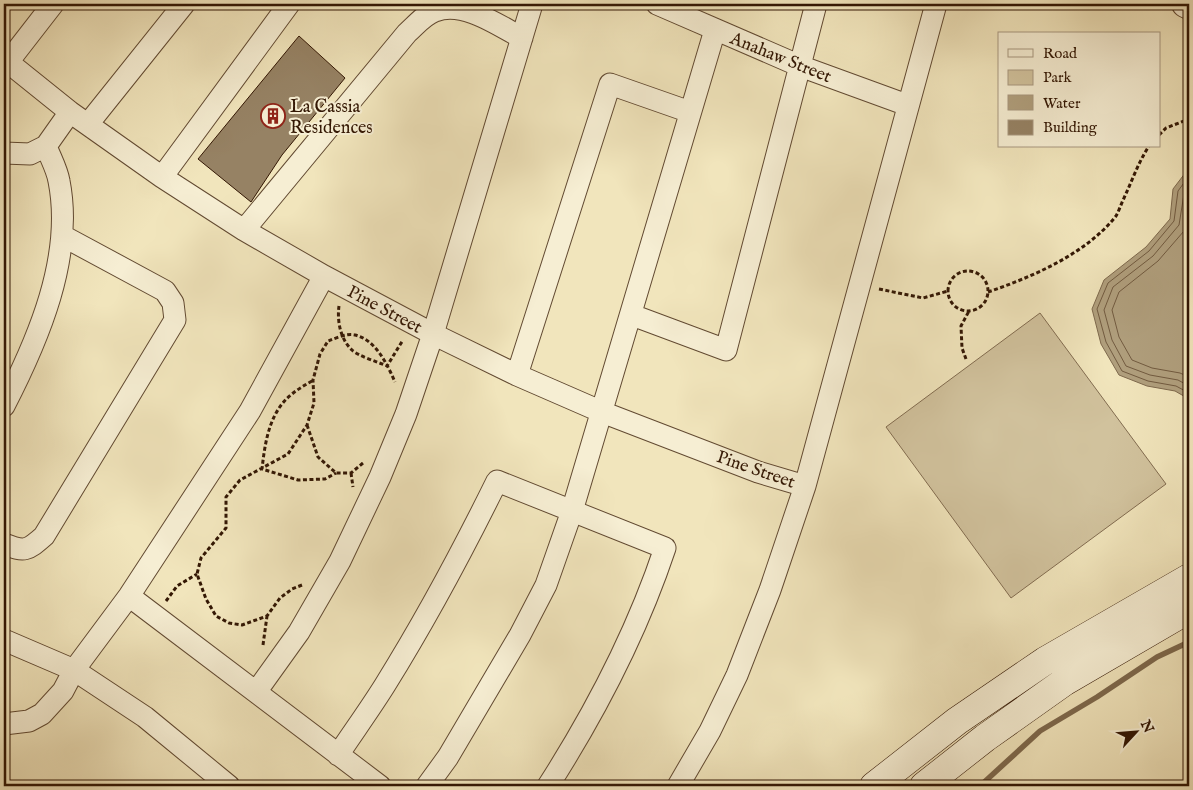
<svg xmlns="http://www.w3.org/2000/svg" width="1193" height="790" font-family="'IM FELL English',serif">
<rect width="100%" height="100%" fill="#f1e5bc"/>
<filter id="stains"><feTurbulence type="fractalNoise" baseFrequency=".004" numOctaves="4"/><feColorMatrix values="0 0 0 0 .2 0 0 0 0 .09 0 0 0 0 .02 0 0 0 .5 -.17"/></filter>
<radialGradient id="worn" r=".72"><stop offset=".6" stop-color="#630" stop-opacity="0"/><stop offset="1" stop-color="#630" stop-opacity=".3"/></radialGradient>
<path fill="#d1c29d" stroke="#826c50" d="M1040 313 1166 484 1011 598 886 427Z"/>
<path fill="#b09f7d" stroke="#7e694d" d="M1189 168V399L1175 391 1147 386 1119 375 1101 344 1092 309 1104 280 1146 247 1170 219 1173 189Z"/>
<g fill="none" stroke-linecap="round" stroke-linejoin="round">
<path stroke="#725b40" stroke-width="1" d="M1189 176 1178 191 1174 221 1149 251 1108 283 1097 309 1106 342 1122 371 1148 381 1176 386 1189 393
M1189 187 1184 194 1179 225 1153 256 1113 287 1104 310 1112 340 1126 366 1150 375 1178 380 1189 386
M1189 216 1187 225 1184 231 1158 261 1119 292 1112 310 1119 337 1132 360 1152 368 1180 373 1189 377"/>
<path stroke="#7e694d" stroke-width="5.5" d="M980 786 1040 731 1097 697 1157 657 1189 642"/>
</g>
<path fill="#968264" stroke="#331704" d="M299 36 345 78 282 155 251 202 198 159Z"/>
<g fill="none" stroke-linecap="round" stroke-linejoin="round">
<defs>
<path id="minor" d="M657 4 800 66 907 105
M4 59 70 112 162 177 244 230 324 276 433 334 517 375 602 412 758 472 805 486
M8 62 53 4
M88 124 184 4
M4 153 30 154 46 146 70 112
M162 177 289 4
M244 230 407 33C416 25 424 15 435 11 463 0 498 25 522 38
M632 315 726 350 816 4
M517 375 610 84 690 112
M4 406C38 340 74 257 59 181 57 169 50 157 46 146
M4 544C25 552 27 551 44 536L175 320 173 303 165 291 63 236
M129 596 380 786
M4 640 74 670 145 717 229 786
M256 692 299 632 340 561 380 477 406 414 433 334 532 4
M4 724 29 721 42 714 63 691 74 670 129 596 250 411 324 276
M338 755C354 731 370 709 385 685 426 619 463 550 497 481L665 548C637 632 596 711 548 786
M427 786 448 757 520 635 546 585 572 511 715 30
M678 786 710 731 737 675 770 590 805 486 936 4"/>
<path id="tertiary" d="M1185 4 1189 6"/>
<path id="secondary" d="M874 786 957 721 1045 661 1189 578
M924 786 985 738 1064 682 1189 609"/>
</defs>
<use href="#minor" stroke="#624a32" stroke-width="23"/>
<use href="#tertiary" stroke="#624a32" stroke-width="28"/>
<use href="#secondary" stroke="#331704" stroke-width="29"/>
<path stroke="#331704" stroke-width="3" stroke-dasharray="4 2.5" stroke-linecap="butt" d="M1159 135 1166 128 1189 119
M948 291a20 20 0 1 1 40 0a20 20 0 1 1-40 0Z
M879 289 923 298 948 291
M988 292C1032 277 1086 254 1116 216 1119 211 1121 204 1124 198 1132 181 1138 163 1149 146
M339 306C337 320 340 339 352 350 358 356 378 362 387 366L403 340
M966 359 962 348 961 326 969 311
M312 381C305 385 298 389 292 394 269 412 265 443 262 469L298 480 325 479 336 473
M307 425 318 457 336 473H351L363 463
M351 473 353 487
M302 585 292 589 280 598 267 616 242 625 229 623 216 616 206 599 197 574 201 558 226 528V497L240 480 288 454 307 425 314 403 313 380 320 354 328 341C336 338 347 333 355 335 376 340 387 364 395 382
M166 601 177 586 197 574
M263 645 267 616"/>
<use href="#minor" stroke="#f6eed3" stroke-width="21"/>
<use href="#tertiary" stroke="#f6eed3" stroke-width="26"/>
<use href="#secondary" stroke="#f6eed3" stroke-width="28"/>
</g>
<defs>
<symbol id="building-ring" viewBox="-11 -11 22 22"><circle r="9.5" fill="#f6eed3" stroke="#8f2418" stroke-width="1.5"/><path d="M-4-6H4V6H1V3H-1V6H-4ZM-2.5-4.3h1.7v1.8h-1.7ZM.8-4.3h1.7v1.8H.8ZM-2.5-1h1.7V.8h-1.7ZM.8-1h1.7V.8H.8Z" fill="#8f2418"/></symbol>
</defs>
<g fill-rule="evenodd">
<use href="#building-ring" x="259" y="102" width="28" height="28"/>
</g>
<g text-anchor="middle" stroke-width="4" stroke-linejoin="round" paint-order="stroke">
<g font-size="18" fill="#331704" stroke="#f6eed3">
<text transform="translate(781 57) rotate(22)" y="6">Anahaw Street</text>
<text transform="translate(385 309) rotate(28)" y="6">Pine Street</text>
<text transform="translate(756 469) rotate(19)" y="6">Pine Street</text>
</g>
<g font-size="18" fill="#331704" stroke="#f6eed3" text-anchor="start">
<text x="290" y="112">La Cassia<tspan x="290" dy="21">Residences</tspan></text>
</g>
</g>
<rect width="1193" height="790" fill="none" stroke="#f1e5bc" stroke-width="20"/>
<rect x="5" y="5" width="1183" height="780" fill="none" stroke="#331704" stroke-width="2.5"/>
<rect x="10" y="10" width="1173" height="770" fill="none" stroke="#331704"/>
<rect x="998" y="32" width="162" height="115" fill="#f6eed3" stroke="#a89880"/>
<rect x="1008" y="49" width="25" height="8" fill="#f6eed3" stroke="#a89880"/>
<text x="1043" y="58" font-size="15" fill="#331704">Road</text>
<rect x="1008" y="70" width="25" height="15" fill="#d1c29d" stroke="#a89880"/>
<text x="1043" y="82" font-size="15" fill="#331704">Park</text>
<rect x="1008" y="95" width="25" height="15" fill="#b09f7d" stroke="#a89880"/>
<text x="1043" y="108" font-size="15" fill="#331704">Water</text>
<rect x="1008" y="120" width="25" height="15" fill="#968264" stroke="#a89880"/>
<text x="1043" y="132" font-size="15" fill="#331704">Building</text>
<g transform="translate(1136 732) rotate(64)" stroke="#f6eed3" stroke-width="4" paint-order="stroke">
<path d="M0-4L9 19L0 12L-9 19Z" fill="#331704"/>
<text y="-8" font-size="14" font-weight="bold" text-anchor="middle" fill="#331704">N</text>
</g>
<rect width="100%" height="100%" filter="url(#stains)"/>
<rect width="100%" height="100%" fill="url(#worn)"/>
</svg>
